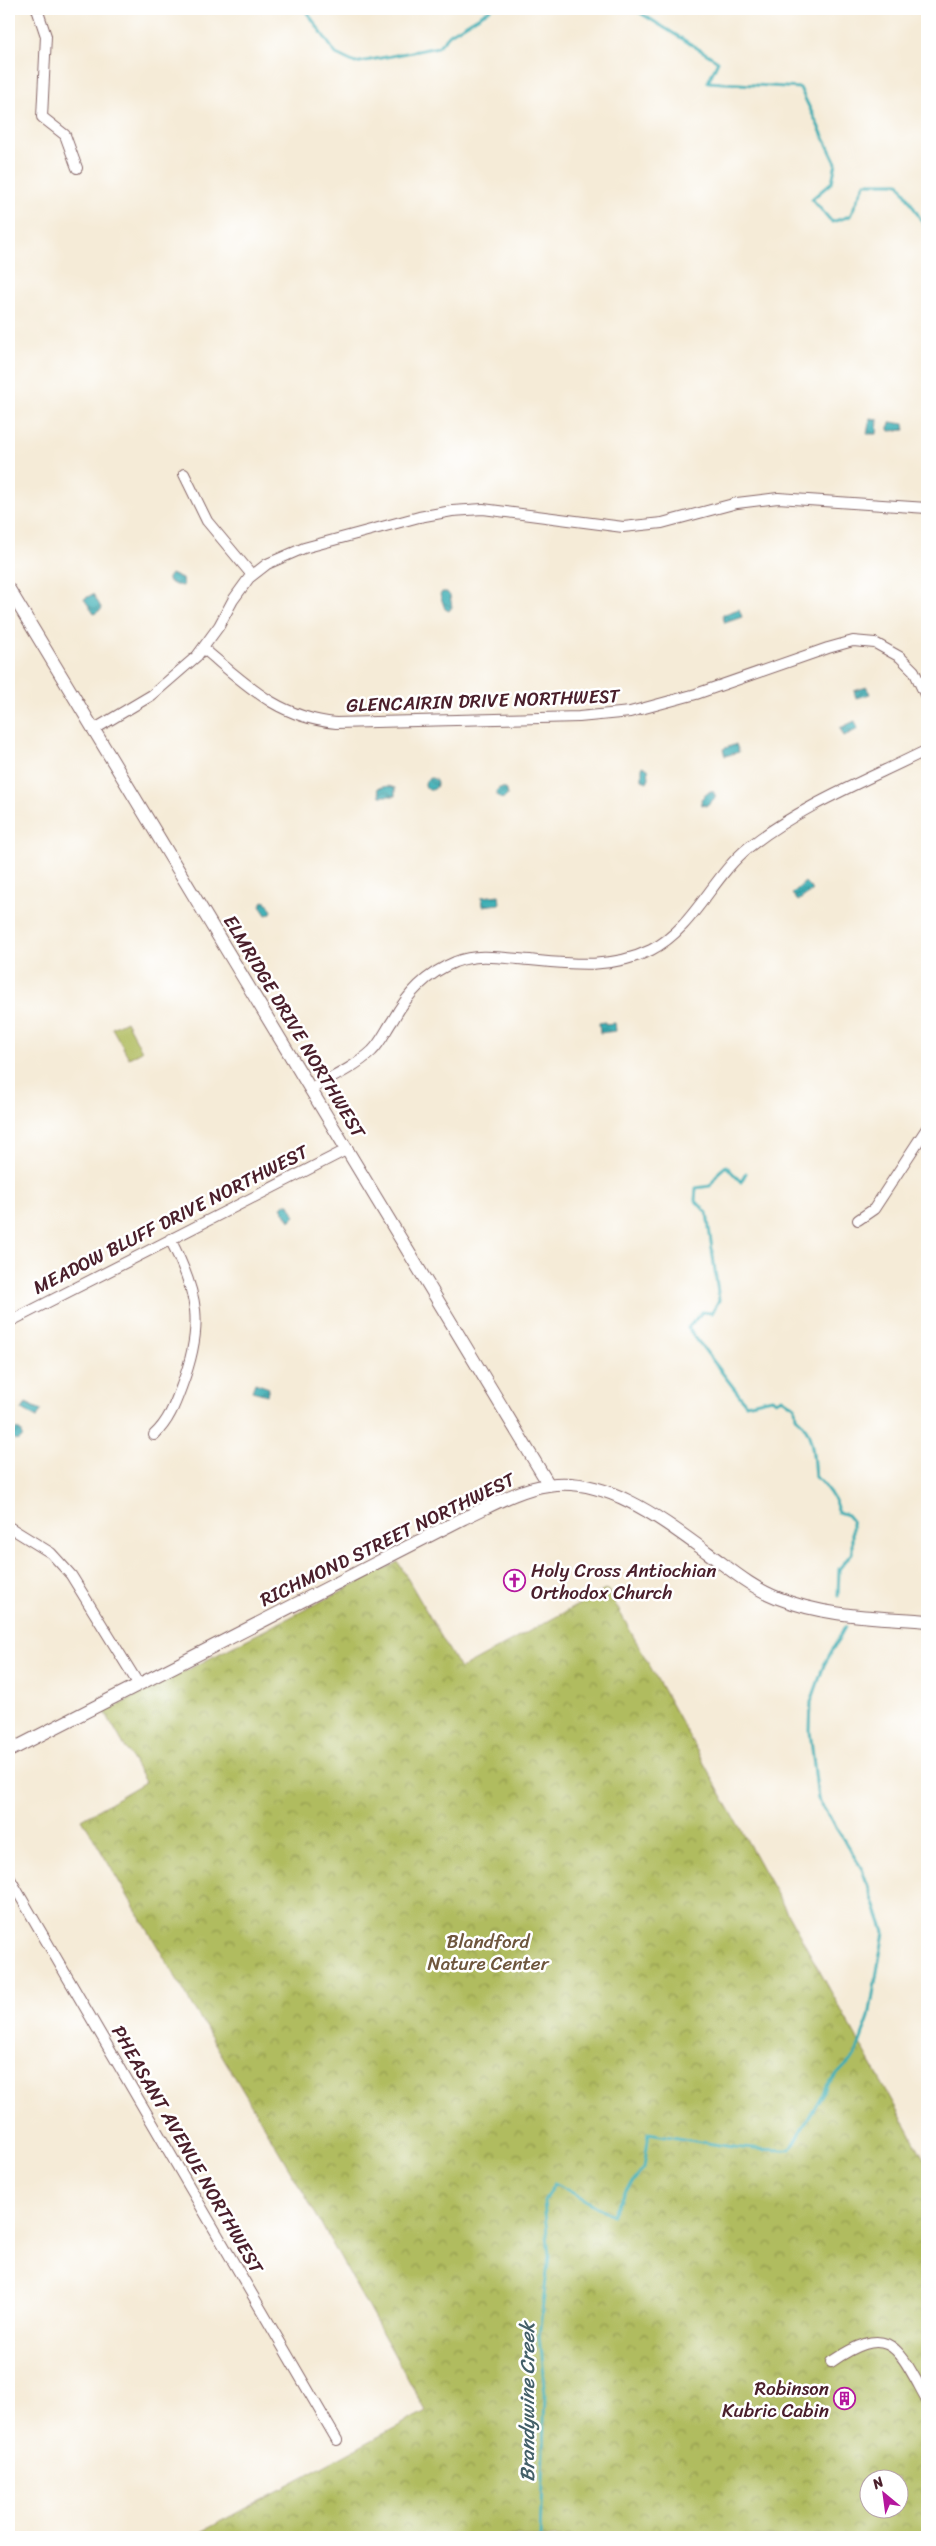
<svg xmlns="http://www.w3.org/2000/svg" width="936" height="2546" font-family="Sriracha,sans-serif">
<defs>
<pattern id="park-crowns" width="20" height="18" patternUnits="userSpaceOnUse" patternTransform="scale(1.25)"><rect width="20" height="18" fill="#b0bc5e"/><path d="M2 6a3 3 0 1 1 6 0M12 15a3 3 0 1 1 6 0" fill="none" stroke="#91984e"/></pattern>
<pattern id="water-waves" width="16" height="10" patternUnits="userSpaceOnUse" patternTransform="scale(1.25)"><rect width="16" height="10" fill="#3badb3"/><path d="M0 5q4-4 8 0t8 0" fill="none" stroke="#348c92"/></pattern>
</defs>
<rect width="100%" height="100%" fill="#fff"/>
<filter id="ink" filterUnits="userSpaceOnUse"><feTurbulence type="fractalNoise" baseFrequency=".02" numOctaves="2"/><feDisplacementMap in="SourceGraphic" scale="10" xChannelSelector="R" yChannelSelector="G"/><feConvolveMatrix kernelMatrix="1 2 1 2 8 2 1 2 1" color-interpolation-filters="sRGB"/></filter>
<filter id="wash" filterUnits="userSpaceOnUse"><feTurbulence type="fractalNoise" baseFrequency=".0096" numOctaves="4" result="noise"/><feDisplacementMap in="SourceGraphic" scale="20" xChannelSelector="R" yChannelSelector="G"/><feGaussianBlur stdDeviation="1.12" result="paint"/><feColorMatrix in="noise" values="0 0 0 0 0 0 0 0 0 0 0 0 0 0 0 0 0 1.4 0 .05"/><feComposite in="paint" operator="in"/></filter>
<g filter="url(#wash)">
<rect width="100%" height="100%" fill="#f5ebd7"/>
<path fill="url(#park-crowns)" stroke="#7d6e44" fill-rule="evenodd" d="M398 1562 460 1669 607 1589 927 2164V2537H192L426 2411 306 2197 82 1819 145 1782 105 1712ZM868 2478H898V2508H868Z"/>
<path fill="#b0bc5e" stroke="#7d6e44" d="M126 1021 142 1051 129 1058 112 1028Z"/>
<path fill="url(#water-waves)" stroke="#42666f" d="M870 418 878 419 877 434H867Z
M891 422 904 424 905 430 890 431 888 427Z
M171 574 182 579 183 586 175 585 168 581V578Z
M442 592H447L450 596 452 607 449 611 445 609 440 595Z
M93 594 102 609 94 614 84 599Z
M739 609 742 617 725 623 722 615Z
M867 687 870 694 856 698 854 691Z
M855 721 858 729 844 736 840 728Z
M736 744 739 752 725 756 723 749Z
M642 766 648 769 649 778 647 782 642 780Z
M425 784a6 6 0 1 1 12 0a6 6 0 1 1-12 0Z
M388 786 395 788V796H380L378 788Z
M496.5 793a5.5 5.5 0 1 1 11 0a5.5 5.5 0 1 1-11 0Z
M710 791H713L716 797 706 806 702 805 701 799Z
M805 882 813 890 798 901 792 894Z
M499 895 500 904 483 906 482 897Z
M263 901 267 902 272 911 270 914 266 915 260 906Z
M605 1022V1024L615 1023 616 1031 600 1033 599 1023Z
M285 1204H289L295 1216 290 1221 281 1207Z
M255 1383 269 1388 267 1395 252 1391Z
M26 1403 41 1410 37 1418 22 1410Z
M11.5 1435a5.5 5.5 0 1 1 11 0a5.5 5.5 0 1 1-11 0Z"/>
<g fill="none" stroke-linecap="round" stroke-linejoin="round">
<path stroke="#3badb3" stroke-width="3" d="M305 9 336 54 355 63 438 47 450 34 491 9
M634 9 718 61 708 82 800 88 836 163 832 182 812 199 832 222 850 216 865 183H899L927 230
M746 1173 741 1182 726 1166 719 1172 710 1186 696 1188 695 1200 707 1213 719 1300 712 1313 702 1312 688 1328 746 1404 772 1398 776 1401 782 1398 795 1407 796 1417C814 1431 813 1456 815 1477 825 1484 837 1501 838 1512L847 1515 852 1521V1553L839 1569 838 1596
M540 2537 545 2394 539 2336 549 2256 544 2201 555 2183 612 2215 625 2191 644 2168 649 2133C696 2141 742 2151 790 2150L828 2084 855 2056 869 2017 884 1932 862 1869 818 1799 810 1731 811 1702 824 1665 845 1627"/>
</g>
</g>
<g filter="url(#ink)">
<g fill="none" stroke-linecap="round" stroke-linejoin="round">
<defs>
<path id="minor" d="M37 9 46 36 42 117 65 135 77 168
M184 474 207 521 252 575
M204 649C247 685 277 717 336 723L579 717 630 712 696 694 828 648 853 641 875 643 900 657 914 671 927 699
M93 730 152 695 197 656 219 626 233 600 249 578 267 564 304 548 419 517 452 511 483 509 623 527 662 523 737 503 778 498 927 508
M311 1089C331 1078 355 1067 372 1051 381 1042 386 1030 393 1020 408 993 426 974 455 962 476 954 496 957 518 959 564 963 608 971 651 950 694 928 712 877 749 847 802 805 867 780 927 750
M858 1220 874 1209 927 1128
M9 1322 348 1149
M154 1435C169 1421 175 1404 182 1385 204 1326 199 1295 170 1239
M9 1527 51 1553 71 1575 139 1685
M9 1877 337 2440
M831 2362C891 2321 898 2348 927 2400"/>
<path id="tertiary" d="M9 589 549 1485
M9 1751 464 1518C490 1506 519 1489 548 1485 607 1476 664 1521 708 1553 730 1569 752 1588 778 1598 825 1617 878 1617 927 1621"/>
</defs>
<use href="#minor" stroke="#866667" stroke-width="12"/>
<use href="#tertiary" stroke="#866667" stroke-width="14"/>
<use href="#minor" stroke="#fff" stroke-width="10"/>
<use href="#tertiary" stroke="#fff" stroke-width="12"/>
</g>
</g>
<defs>
<symbol id="church-ring" viewBox="-11 -11 22 22"><circle r="9.5" fill="#fff" stroke="#b5179e" stroke-width="1.5"/><path d="M-1.2-6h2.4v3.5h3.3v2.4h-3.3V6h-2.4V-.1h-3.3v-2.4h3.3Z" fill="#b5179e"/></symbol>
<symbol id="building-ring" viewBox="-11 -11 22 22"><circle r="9.5" fill="#fff" stroke="#b5179e" stroke-width="1.5"/><path d="M-4-6H4V6H1V3H-1V6H-4ZM-2.5-4.3h1.7v1.8h-1.7ZM.8-4.3h1.7v1.8H.8ZM-2.5-1h1.7V.8h-1.7ZM.8-1h1.7V.8H.8Z" fill="#b5179e"/></symbol>
</defs>
<g fill-rule="evenodd">
<use href="#church-ring" x="502" y="1568" width="25" height="25"/>
<use href="#building-ring" x="832" y="2386" width="25" height="25"/>
</g>
<g text-anchor="middle" stroke-width="5" stroke-linejoin="round" paint-order="stroke">
<g font-size="19" fill="#4a1f2b" stroke="#fff">
<text transform="translate(483 700) rotate(-2)" y="7">GLENCAIRIN DRIVE NORTHWEST</text>
<text transform="translate(295 1026) rotate(59)" y="7">ELMRIDGE DRIVE NORTHWEST</text>
<text transform="translate(170 1219) rotate(-27)" y="7">MEADOW BLUFF DRIVE NORTHWEST</text>
<text transform="translate(387 1539) rotate(-26)" y="7">RICHMOND STREET NORTHWEST</text>
<text transform="translate(188 2149) rotate(60)" y="7">PHEASANT AVENUE NORTHWEST</text>
</g>
<g font-size="19" fill="#4a1f2b" stroke="#fff" text-anchor="start">
<text x="531" y="1577">Holy Cross Antiochian<tspan x="531" dy="22">Orthodox Church</tspan></text>
<text x="829" y="2395" text-anchor="end">Robinson<tspan x="829" dy="22">Kubric Cabin</tspan></text>
</g>
<g font-size="19" fill="#6e563d" stroke="#fff">
<text x="488" y="1948">Blandford<tspan x="488" dy="22">Nature Center</tspan></text>
</g>
<g font-size="20" font-style="italic" fill="#435f68" stroke="#fff">
<text transform="translate(527 2402) rotate(-90)" y="7">Brandywine Creek</text>
</g>
</g>
<rect width="936" height="2546" fill="none" stroke="#fff" stroke-width="30"/>
<g transform="translate(884 2494) rotate(331)"><circle r="24" fill="#ffffff" stroke="#b7a5aa"/>
<path d="M0-4L9 19L0 12L-9 19Z" fill="#b5179e"/>
<text y="-8" font-size="14" font-weight="bold" text-anchor="middle" fill="#4a1f2b">N</text>
</g>
</svg>
